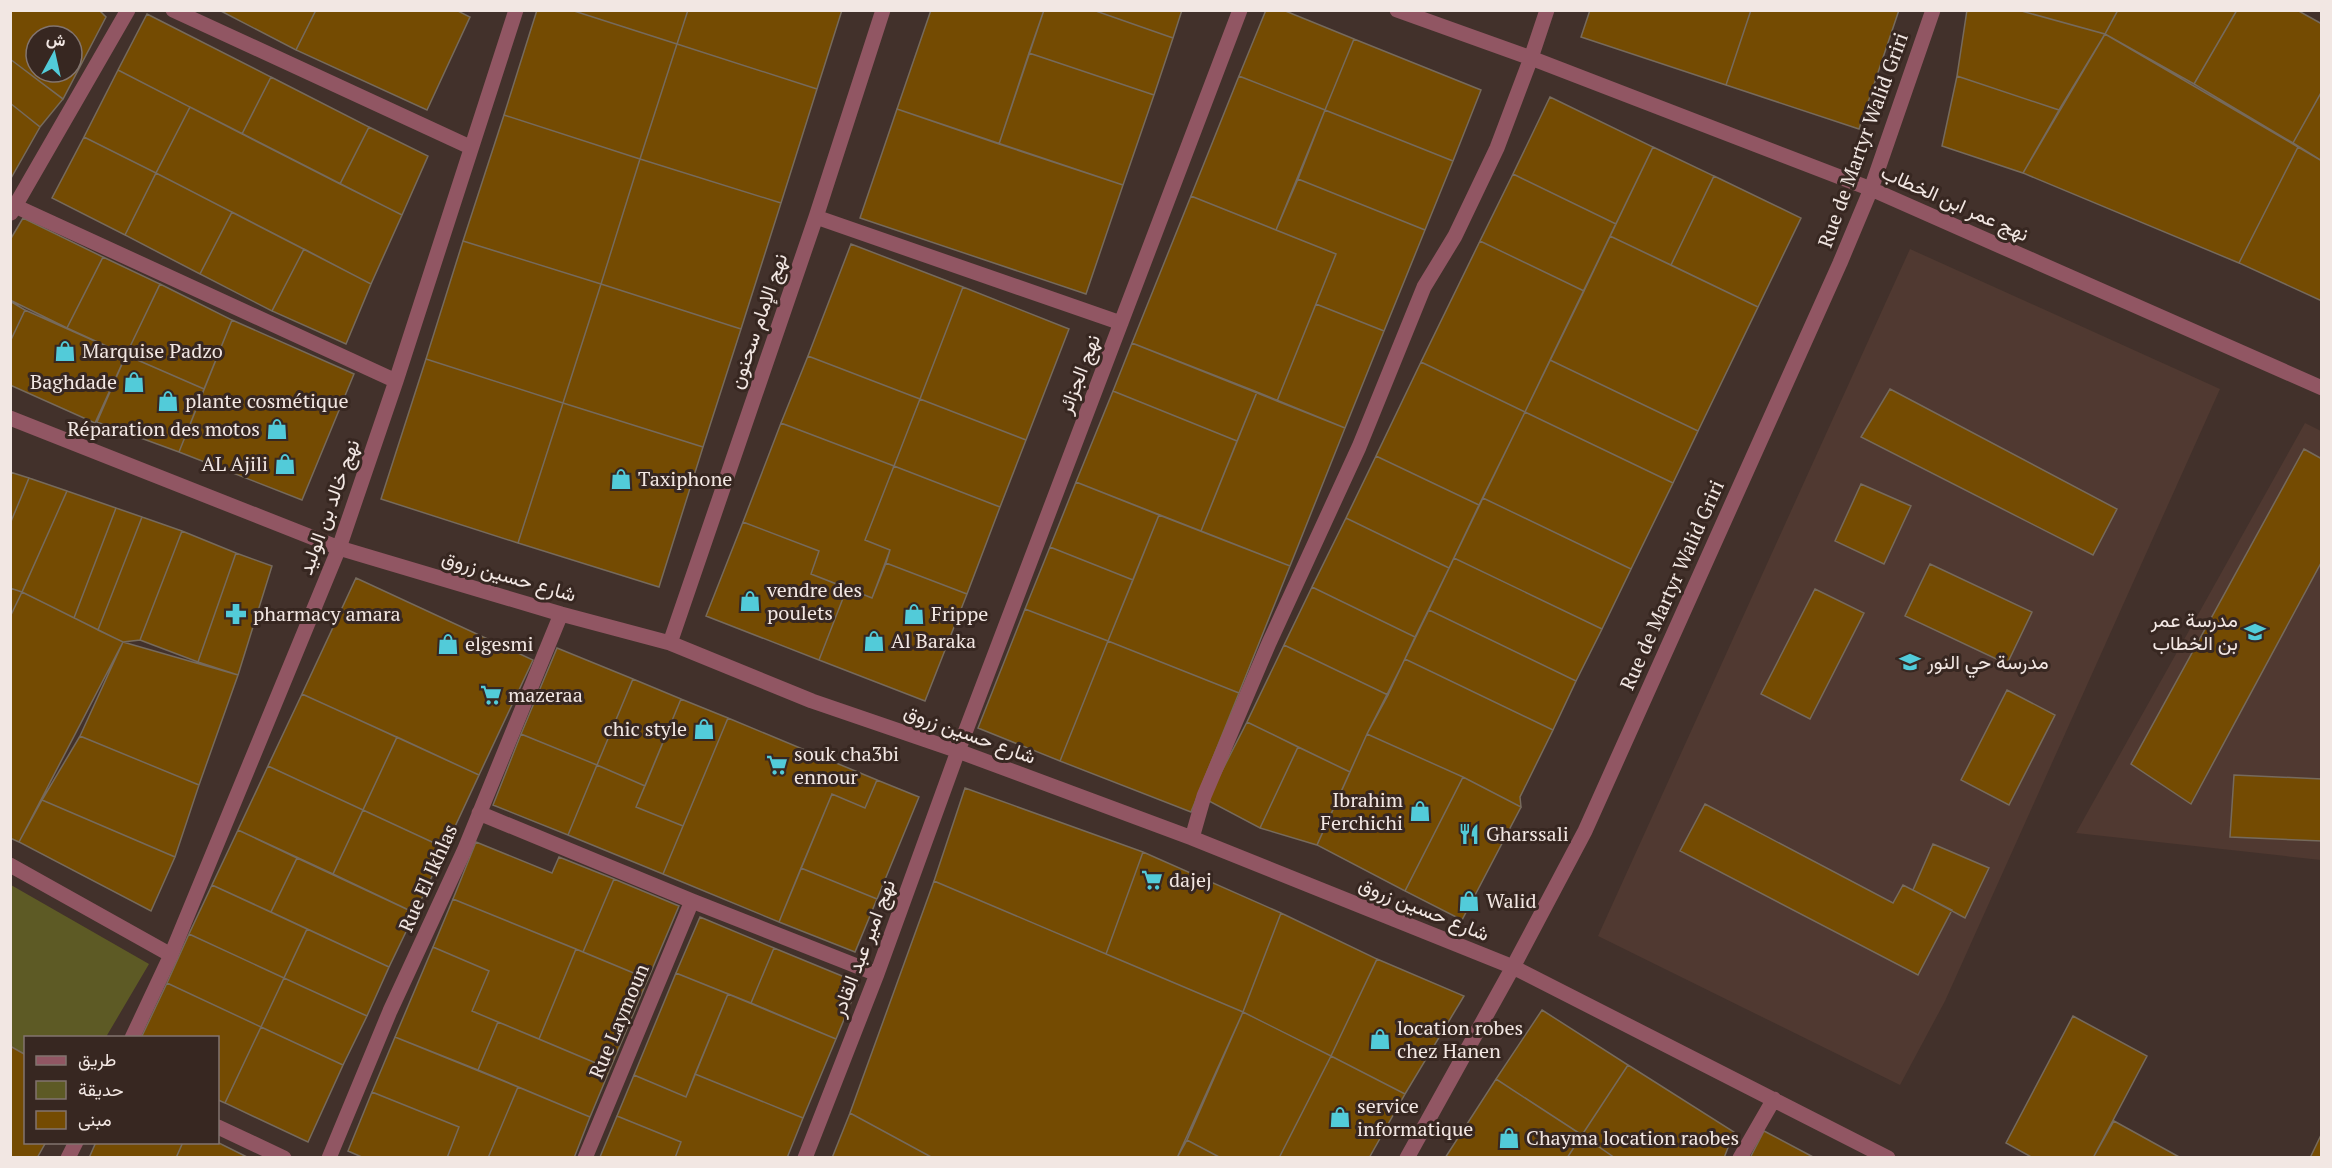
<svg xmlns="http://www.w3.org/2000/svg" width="2332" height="1168" font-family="'PT Serif',Vazirmatn,serif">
<rect width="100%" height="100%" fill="#42312b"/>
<path fill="#503931" d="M1910 249 2220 389 1945 1001 1900 1085 1598 936Z
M2305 423 2321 431V860L2076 833Z"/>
<path fill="#5d5a25" d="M11 885 149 964 106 1037 26 1038 25 1055 11 1046Z"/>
<path fill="#744b02" stroke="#766a5c" stroke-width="1.5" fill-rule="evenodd" d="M10 10H99L106 17 63 99 10 59ZM36 36H72V72H36Z
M219 10H316L296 50Z
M316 10H456L470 17 427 110 296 50Z
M537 10H571L677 44 640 159 504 115Z
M571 10H688L677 44Z
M688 10H842L817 89 677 44Z
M931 10H1044L999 144 897 109Z
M1044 10H1093L1173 38 1154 95 1029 53Z
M1093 10H1182L1173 38Z
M1266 10H1283L1354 39 1325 110 1239 76Z
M1590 10H1751L1726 85 1581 37Z
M1751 10H1899L1859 129 1726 85Z
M1967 10H2018L2105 34 2059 110 1957 76Z
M2018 10H2118L2105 34Z
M2118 10H2237L2194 84 2105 34Z
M2237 10H2297L2322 24V91L2293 143 2194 84Z
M147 14 271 77 242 134 118 70Z
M2105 34 2298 147 2239 263 2023 173Z
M1354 39 1481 90 1453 161 1325 110Z
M677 44 817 89 781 203 640 159Z
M1029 53 1154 95 1123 185 999 144Z
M10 59 63 99 40 127 10 103Z
M118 70 190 107 156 173 84 137Z
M1239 76 1325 110 1276 230 1191 196Z
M1957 76 2059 110 2023 173 1942 146Z
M271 77 369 127 340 184 242 134Z
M2322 91V161L2293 143Z
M1550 97 1653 147 1616 224 1513 174Z
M10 103 40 127 10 180Z
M190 107 402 215 371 284 156 173Z
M897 109 1123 185 1086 294 860 218Z
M1325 110 1453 161 1425 230 1298 179Z
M504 115 640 159 601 284 463 241Z
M369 127 428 156 402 215 340 184Z
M84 137 156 173 125 235 52 198Z
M1653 147 1714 176 1671 265 1610 236Z
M2298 147 2322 161V301L2239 263Z
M640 159 781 203 741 329 601 284Z
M156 173 232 212 200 274 125 235Z
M1513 174 1616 224 1584 291 1480 241Z
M1714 176 1801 218 1758 307 1671 265Z
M1298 179 1425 230 1384 331 1316 304 1336 254 1276 230Z
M1191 196 1336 254 1277 401 1132 343Z
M232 212 304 249 272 311 200 274Z
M23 218 103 257 67 328 10 300V240Z
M1610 236 1758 307 1698 431 1550 360Z
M463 241 601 284 563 403 426 359Z
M1480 241 1584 291 1525 412 1421 362Z
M851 244 963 287 920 399 808 356Z
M304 249 371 284 346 344 272 311Z
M103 257 160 284 126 355 67 328Z
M160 284 232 320 204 389 126 355Z
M601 284 741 329 703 447 563 403Z
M963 287 1069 329 1026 440 920 399Z
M10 301 25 310 10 342Z
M1316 304 1384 331 1345 428 1277 401Z
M25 310 126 355 95 423 10 385V342Z
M232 320 354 374 302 500 179 452Z
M1132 343 1257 392 1237 441 1113 391Z
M126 355 204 389 179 452 97 422Z
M808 356 920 399 894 466 781 423Z
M426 359 563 403 518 543 381 499Z
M1550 360 1698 431 1673 483 1525 412Z
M1421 362 1525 412 1479 505 1376 456Z
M1890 389 2117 509 2093 555 1861 437Z
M1113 391 1237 441 1201 531 1076 482Z
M1257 392 1345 428 1290 566 1201 531Z
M920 399 1026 440 1000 507 894 466Z
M563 403 703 447 659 587 518 543Z
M1525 412 1673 483 1631 569 1483 498Z
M781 423 894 466 865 540 890 550 872 598 811 574 819 551 743 522Z
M2304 449 2322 459V561L2191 804 2131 764Z
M1376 456 1479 505 1449 568 1346 518Z
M894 466 1000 507 967 594 886 563 890 550 865 540Z
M10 472 29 478 10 524Z
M29 478 67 491 22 592 10 588V524Z
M1076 482 1159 515 1133 580 1050 547Z
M1861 484 1911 506 1884 564 1835 541Z
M67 491 116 508 74 618 22 592Z
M1483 498 1631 569 1602 629 1454 558Z
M116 508 142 517 98 630 74 618Z
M1159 515 1290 566 1239 693 1108 641Z
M142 517 182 531 140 640 123 642 98 630Z
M1346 518 1449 568 1415 637 1312 587Z
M743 522 819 551 811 574 847 588 819 660 706 616Z
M182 531 236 553 198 662 140 640Z
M1050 547 1133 580 1108 641 1025 609Z
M236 553 272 566 238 675 198 662Z
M1454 558 1602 629 1576 681 1429 610Z
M886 563 967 594 925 701 819 660 847 588 872 598Z
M1930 564 2032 612 2007 664 1905 616Z
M356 578 533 660 479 775 302 694Z
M1312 587 1415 637 1388 695 1284 645Z
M10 588 22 592 10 617Z
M1815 589 1864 613 1810 719 1761 694Z
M22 592 123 642 19 842 10 838V617Z
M1025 609 1108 641 1060 761 978 728Z
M1429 610 1576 681 1553 730 1405 659Z
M1108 641 1239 693 1191 812 1060 761Z
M123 642 238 675 199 785 80 736Z
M1284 645 1388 695 1367 734 1350 772 1247 722Z
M557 648 633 679 597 765 521 734Z
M1405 659 1553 730 1520 797 1521 807 1463 777 1367 734Z
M633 679 681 699 645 786 597 765Z
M2007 690 2055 715 2009 805 1961 780Z
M302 694 397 737 363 810 268 766Z
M681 699 728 718 683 826 636 807Z
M728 718 877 780 865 808 832 794 779 922 663 874Z
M1247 722 1298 747 1260 828 1207 800Z
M521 734 597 765 568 835 493 805Z
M1367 734 1463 777 1405 891 1317 845Z
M80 736 199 785 175 857 42 800Z
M397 737 479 775 445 848 363 810Z
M1298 747 1350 772 1317 845 1260 828Z
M597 765 645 786 636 807 683 826 663 874 568 835Z
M268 766 363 810 333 874 238 830Z
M2234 775 2322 779V841L2230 837Z
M1463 777 1521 807 1462 920 1405 891Z
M877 780 919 797 877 899 801 868 832 794 865 808Z
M965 788 1143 852 1106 954 934 881Z
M42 800 175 857 151 911 19 842Z
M1705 804 1893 903 1903 885 1952 910 1918 975 1680 851Z
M363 810 445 848 415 913 333 874Z
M238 830 297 858 271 912 212 885Z
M476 842 552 873 559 857 614 879 583 952 453 899Z
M1933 844 1989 868 1965 918 1913 890Z
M1143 852 1281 913 1243 1012 1106 954Z
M297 858 415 913 389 967 271 912Z
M801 868 877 899 855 952 779 922Z
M614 879 679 906 648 979 583 952Z
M934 881 1243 1012 1177 1158H933L850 1113Z
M212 885 307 929 284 978 189 934Z
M453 899 576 949 539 1039 472 1011 489 971 433 947Z
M1281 913 1377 959 1331 1056 1243 1012Z
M700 917 774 948 751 1003 676 973Z
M307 929 389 967 367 1016 284 978Z
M189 934 284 978 261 1027 167 983Z
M433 947 489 971 472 1011 498 1022 478 1070 395 1037Z
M774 948 859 983 836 1039 751 1003Z
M576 949 648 979 610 1069 539 1039Z
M1377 959 1464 996 1405 1094 1331 1056Z
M676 973 728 994 686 1097 634 1075Z
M284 978 367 1016 343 1065 261 1027Z
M167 983 261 1027 225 1103 218 1100V1038H141Z
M728 994 836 1039 803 1118 695 1074Z
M1542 1010 1628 1065 1582 1135 1496 1079Z
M1243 1012 1331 1056 1279 1158H1221L1187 1140Z
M2073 1016 2147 1056 2093 1158H2033L2006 1143Z
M498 1022 610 1069 590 1117 478 1070Z
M261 1027 343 1065 308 1142 225 1103Z
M395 1037 518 1087 488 1158H447L459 1127 372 1092Z
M10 1046 26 1055V1142H46L37 1158H10Z
M1331 1056 1405 1094 1369 1158H1279Z
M1628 1065 1734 1132 1724 1158H1615L1582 1135Z
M695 1074 803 1118 787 1158H675L681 1142 617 1116 634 1075 686 1097Z
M1496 1079 1582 1135 1567 1158H1445Z
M518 1087 590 1117 574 1158H488Z
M372 1092 459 1127 447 1158H364L348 1151Z
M850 1113 933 1158H832Z
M617 1116 681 1142 675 1158 600 1157Z
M2114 1121 2181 1158H2093Z
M1764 1131 1815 1158H1750Z
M1582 1135 1615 1158H1567Z
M2321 1135 2322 1158H2310Z
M1187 1140 1221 1158H1177Z
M96 1142H183L176 1158H89Z
M183 1142H217L249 1158H176Z"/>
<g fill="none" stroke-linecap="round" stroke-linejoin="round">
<path stroke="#915663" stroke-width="15" d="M173 10 470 147
M1397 10 1531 58 1871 189 2322 388
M15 206 396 381
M11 213 128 10
M816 217 1121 323
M10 418 339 548 561 614 670 643 812 701 958 751 1192 838 1513 967 1888 1158
M670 643 816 217 883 10
M479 813 692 901 877 974
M1192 838 1204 796 1269 643 1359 447 1424 287 1455 236 1497 148 1531 58 1547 10
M10 865 171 955
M132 1038 171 955 339 548 396 381 516 10
M218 1127 284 1158
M68 1158 76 1142
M329 1158 390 1011 464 851 561 614
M585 1158 692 901
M805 1158 877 974 958 751 1240 10
M1407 1158 1513 967 1585 831 1840 263 1871 189 1933 10
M1740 1158 1774 1099"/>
</g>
<defs>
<symbol id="shop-bare" viewBox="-9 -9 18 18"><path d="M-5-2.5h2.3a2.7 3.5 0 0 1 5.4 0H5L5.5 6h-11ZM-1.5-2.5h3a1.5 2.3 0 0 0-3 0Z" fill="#52cbd9" stroke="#372721" stroke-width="2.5" paint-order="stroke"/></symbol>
<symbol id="pharmacy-bare" viewBox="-9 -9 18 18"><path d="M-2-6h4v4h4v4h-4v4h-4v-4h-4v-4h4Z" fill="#52cbd9" stroke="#372721" stroke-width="2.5" paint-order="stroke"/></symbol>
<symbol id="school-bare" viewBox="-9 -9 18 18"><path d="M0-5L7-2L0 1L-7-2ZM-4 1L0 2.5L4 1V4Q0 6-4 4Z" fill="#52cbd9" stroke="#372721" stroke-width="2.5" paint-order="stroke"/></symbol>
<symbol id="supermarket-bare" viewBox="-9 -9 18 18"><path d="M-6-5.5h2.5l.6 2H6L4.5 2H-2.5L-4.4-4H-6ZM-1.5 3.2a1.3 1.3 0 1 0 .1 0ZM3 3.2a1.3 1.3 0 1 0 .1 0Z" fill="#52cbd9" stroke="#372721" stroke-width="2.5" paint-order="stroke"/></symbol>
<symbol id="restaurant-bare" viewBox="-9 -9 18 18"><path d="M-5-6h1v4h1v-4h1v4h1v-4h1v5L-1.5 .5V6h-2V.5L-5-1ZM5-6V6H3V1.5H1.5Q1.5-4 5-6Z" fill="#52cbd9" stroke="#372721" stroke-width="2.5" paint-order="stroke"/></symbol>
</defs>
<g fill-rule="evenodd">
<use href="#shop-bare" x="50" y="336" width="30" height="30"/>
<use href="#shop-bare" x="119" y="367" width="30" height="30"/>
<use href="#shop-bare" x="153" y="386" width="30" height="30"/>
<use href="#shop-bare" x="262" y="414" width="30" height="30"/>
<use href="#shop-bare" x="270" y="449" width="30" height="30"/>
<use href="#shop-bare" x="606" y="464" width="30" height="30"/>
<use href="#shop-bare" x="735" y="586" width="30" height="30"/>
<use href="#pharmacy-bare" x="221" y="599" width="30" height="30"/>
<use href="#shop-bare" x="899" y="599" width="30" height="30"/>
<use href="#school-bare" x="2240" y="617" width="30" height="30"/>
<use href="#shop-bare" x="859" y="626" width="30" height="30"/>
<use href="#shop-bare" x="433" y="629" width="30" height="30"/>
<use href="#school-bare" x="1895" y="647" width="30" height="30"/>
<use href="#supermarket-bare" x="476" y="680" width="30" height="30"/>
<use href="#shop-bare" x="689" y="714" width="30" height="30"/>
<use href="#supermarket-bare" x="762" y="750" width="30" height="30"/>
<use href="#shop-bare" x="1405" y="796" width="30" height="30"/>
<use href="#restaurant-bare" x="1454" y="819" width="30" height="30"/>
<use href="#supermarket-bare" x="1137" y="865" width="30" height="30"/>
<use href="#shop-bare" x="1454" y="886" width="30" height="30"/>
<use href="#shop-bare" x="1365" y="1024" width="30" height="30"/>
<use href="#shop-bare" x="1325" y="1102" width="30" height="30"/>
<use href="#shop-bare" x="1494" y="1123" width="30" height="30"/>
</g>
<g text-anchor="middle" stroke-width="6" stroke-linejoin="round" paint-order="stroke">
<g font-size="20" fill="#f2e7e3" stroke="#372721">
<text transform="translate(1863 140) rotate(-70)" y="7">Rue de Martyr Walid Griri</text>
<text transform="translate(1955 203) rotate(24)" y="7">نهج عمر ابن الخطاب</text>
<text transform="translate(758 321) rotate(-71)" y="7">نهج الإمام سحنون</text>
<text transform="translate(1079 374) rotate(-69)" y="7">نهج الجزائر</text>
<text transform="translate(329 507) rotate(-70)" y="7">نهج خالد بن الوليد</text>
<text transform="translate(509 576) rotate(16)" y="7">شارع حسين زروق</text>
<text transform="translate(1672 585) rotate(-66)" y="7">Rue de Martyr Walid Griri</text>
<text transform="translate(970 734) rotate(20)" y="7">شارع حسين زروق</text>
<text transform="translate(428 878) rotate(-66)" y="7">Rue El Ikhlas</text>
<text transform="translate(1424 909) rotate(22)" y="7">شارع حسين زروق</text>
<text transform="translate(863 948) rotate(-69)" y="7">نهج امير عبد القادر</text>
<text transform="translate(619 1021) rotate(-67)" y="7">Rue Laymoun</text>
</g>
<g font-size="20" fill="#f2e7e3" stroke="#372721" text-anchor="start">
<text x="82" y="358">Marquise Padzo</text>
<text x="117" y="389" text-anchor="end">Baghdade</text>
<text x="185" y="408">plante cosmétique</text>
<text x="260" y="436" text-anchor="end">Réparation des motos</text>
<text x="268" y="471" text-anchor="end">AL Ajili</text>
<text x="638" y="486">Taxiphone</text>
<text x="767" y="597">vendre des<tspan x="767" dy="23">poulets</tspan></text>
<text x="253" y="621">pharmacy amara</text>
<text x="931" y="621">Frippe</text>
<text x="2238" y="627" text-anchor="end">مدرسة عمر<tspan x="2238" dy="23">بن الخطاب</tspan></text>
<text x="891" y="648">Al Baraka</text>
<text x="465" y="651">elgesmi</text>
<text x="1927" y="669">مدرسة حي النور</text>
<text x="508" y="702">mazeraa</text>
<text x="687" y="736" text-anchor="end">chic style</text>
<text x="794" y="761">souk cha3bi<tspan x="794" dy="23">ennour</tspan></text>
<text x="1403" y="807" text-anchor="end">Ibrahim<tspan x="1403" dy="23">Ferchichi</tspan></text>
<text x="1486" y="841">Gharssali</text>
<text x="1169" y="887">dajej</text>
<text x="1486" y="908">Walid</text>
<text x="1397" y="1035">location robes<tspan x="1397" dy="23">chez Hanen</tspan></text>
<text x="1357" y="1113">service<tspan x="1357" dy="23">informatique</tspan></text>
<text x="1526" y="1145">Chayma location raobes</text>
</g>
</g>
<rect width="2332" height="1168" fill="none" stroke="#f2e7e3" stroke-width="24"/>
<rect x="24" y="1036" width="195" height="108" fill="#372721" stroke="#82746f" stroke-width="1.5"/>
<rect x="36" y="1056" width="30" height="9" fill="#915663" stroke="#82746f" stroke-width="1.5"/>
<text x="78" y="1066" font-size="18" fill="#f2e7e3">طريق</text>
<rect x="36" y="1081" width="30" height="18" fill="#5d5a25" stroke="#82746f" stroke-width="1.5"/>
<text x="78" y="1096" font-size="18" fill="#f2e7e3">حديقة</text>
<rect x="36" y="1111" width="30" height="18" fill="#744b02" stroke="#82746f" stroke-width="1.5"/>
<text x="78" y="1126" font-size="18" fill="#f2e7e3">مبنى</text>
<g transform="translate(54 54) rotate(8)"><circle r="28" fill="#372721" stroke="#82746f" stroke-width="1.5"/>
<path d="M0-4.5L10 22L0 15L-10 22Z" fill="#52cbd9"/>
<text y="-9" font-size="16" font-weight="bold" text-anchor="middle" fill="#f2e7e3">ش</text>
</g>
</svg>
